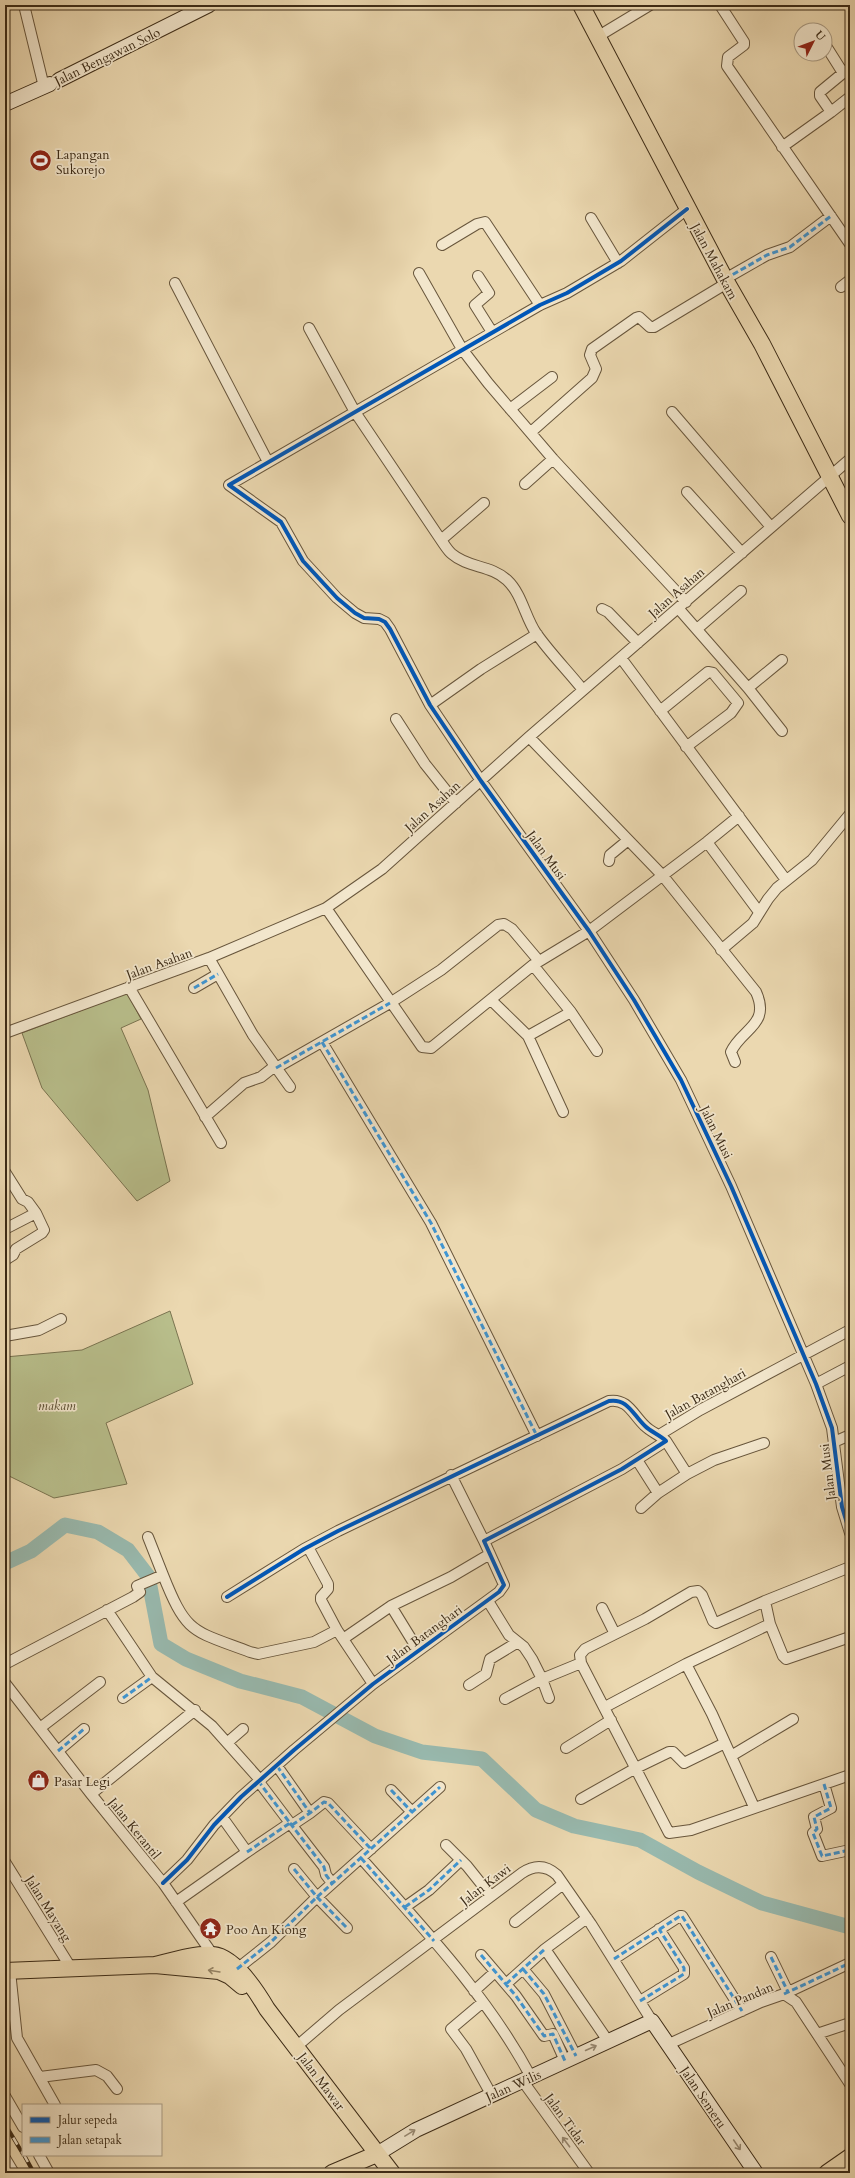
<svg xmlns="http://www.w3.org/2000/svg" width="855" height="2178" font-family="Cardo,serif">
<rect width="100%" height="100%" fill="#ebd8b0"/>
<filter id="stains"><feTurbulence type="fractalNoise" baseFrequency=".005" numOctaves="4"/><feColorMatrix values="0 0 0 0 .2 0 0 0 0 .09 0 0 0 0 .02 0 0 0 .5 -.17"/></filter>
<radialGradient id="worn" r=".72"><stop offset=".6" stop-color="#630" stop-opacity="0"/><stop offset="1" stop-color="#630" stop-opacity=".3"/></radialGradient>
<path fill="#b8be8b" stroke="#7a7450" d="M127 993 141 1019 121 1028 148 1090 170 1181 137 1201 42 1088 22 1033Z
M170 1311 193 1384 106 1423 127 1484 54 1498 5 1474V1357L82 1350Z"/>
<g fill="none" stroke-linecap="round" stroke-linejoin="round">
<path stroke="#98b9ae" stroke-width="15" d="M5 1563 31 1551 65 1525 98 1532 128 1550 148 1576 161 1644 186 1659 240 1681 302 1697 375 1736 422 1752 482 1759 536 1810 574 1826 640 1840 698 1872 762 1903 850 1927"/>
<defs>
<path id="street" d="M24 5 44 87
M720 5 744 42V45L728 57 727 66 850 244
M597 37 650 5
M826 46 843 73 850 68
M831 112 850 97
M782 147 831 112 820 96V92L843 73
M687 209 621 261 567 293 540 305 229 485 281 522 303 561 337 598 355 613 364 618 379 619 385 622 390 629 430 705 481 781 589 931 634 1000 681 1080 731 1186 816 1384 832 1428 842 1507 850 1533
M591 218 618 263
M442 245 477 224 485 222 540 305
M419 273 462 349 488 383 553 459 686 602
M478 276 489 293 475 305 492 332
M725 279 767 255 790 247 831 216
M175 283 268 462
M841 287 850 280
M309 328 355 412 441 540C444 544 448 551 452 554 468 568 491 565 507 580 522 594 525 617 536 633 550 653 568 671 583 690
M510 409 552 377
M672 412 771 527
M531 432 592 378 596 369 590 355 592 349 636 318 639 317 650 327H654L727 283
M525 484 553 459
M687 492 742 553
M441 540 484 503
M678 608 748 688 782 731
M602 609 608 612 638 643
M697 629 741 591
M621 658 786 880
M748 688 782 660
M430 705 481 669 537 634
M660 711 708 672 713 673 738 703 731 713 686 747
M396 719 425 764 456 803
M529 737 663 876 756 992C771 1025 741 1029 731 1052L735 1062
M707 842 759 912
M609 861 610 855 627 841
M326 908 422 1047 431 1048 533 965 589 931 707 842 739 816
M721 950 753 923 768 899 777 888 812 860 850 814
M209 958 253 1035 290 1087
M533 965 571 1012 597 1051
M129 987 221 1143
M194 988 218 974
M491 1000 528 1036 563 1112
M5 1033 209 958 326 908 382 869 529 737 850 459
M528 1036 571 1012
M322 1042 431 1223 537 1436
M276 1068 390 1003 441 970 498 925 504 924 512 929 539 961
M205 1117 244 1083 261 1077 275 1066
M5 1172 22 1199 28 1202 36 1213 5 1229
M5 1260 13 1255 16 1249 42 1233 44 1230 36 1213
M5 1336 39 1330 61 1319
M816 1384 850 1366
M659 1435 700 1410 850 1330
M834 1442 850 1435
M637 1460 658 1493
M687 1474 714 1460 764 1443
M451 1475 484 1541
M641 1508 658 1493 687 1474 666 1441
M148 1537 163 1575
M308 1547 328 1584V1589L321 1597V1600L337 1630 373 1684
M488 1601 509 1635 524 1647 532 1659 542 1679 581 1663 669 1833 691 1830 850 1775
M391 1606 418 1650
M602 1608 615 1634
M107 1610 152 1677 212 1726 261 1781
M770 1624 765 1601 850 1567
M343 1639 391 1606 451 1577 490 1554
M581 1663 580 1655 585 1649 645 1619 691 1592 698 1591 702 1595 713 1621 716 1623 765 1601
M5 1664 133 1597 140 1592 137 1586 163 1575C187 1635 192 1630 250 1652L258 1654 314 1642 337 1630
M686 1664 712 1714 754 1807
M5 1683 91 1794 163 1883 213 1955
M469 1685 486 1674 490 1659 518 1642
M123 1698 152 1677
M505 1699 542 1679 549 1698
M605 1707 686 1664 770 1624 783 1656 786 1659 850 1637
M40 1728 100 1682
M228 1742 243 1729
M566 1748 611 1720
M58 1751 84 1729
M731 1756 793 1719
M277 1766 310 1813 324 1802 328 1803 371 1849
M824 1784 831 1808 814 1817 817 1829 813 1833 822 1856 850 1850
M391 1790 412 1812
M91 1794 195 1710
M581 1799 636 1768 669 1752H673L684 1763 725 1743
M290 1823 324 1867 326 1875 332 1883
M292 1825 310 1813
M446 1845 467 1866 491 1896
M247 1852 290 1823 259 1782
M361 1858C422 1927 487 1995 531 2077
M5 1862 71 1968
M294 1869 317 1897 347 1928
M163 1883 187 1860 214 1825 241 1797 294 1750 373 1684 499 1592 504 1585 484 1541 622 1469 666 1441C660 1435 651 1432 645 1426 633 1415 628 1398 609 1401L338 1531 304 1549 227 1597
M176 1902 247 1852 222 1817
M405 1907 429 1890 461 1860
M587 1918 545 1949 608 2041
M515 1922 563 1884
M481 1955 516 1996 544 2036 553 2034 565 2061
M771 1957 788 1992
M614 1959 680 1916H682L742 2011
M237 1969 271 1942 317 1897 440 1787
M523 1969 544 1994 576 2056
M10 1971 17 2038 55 2105
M506 1984 545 1949
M474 1991 495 1972
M784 1994 850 1963
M640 2001 684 1974V1968L659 1929
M483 2002 451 2029 466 2049 491 2094
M817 2034 850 2023
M669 2044 761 2002 784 1994 796 2002 850 2084
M296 2047 339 2010 522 1873C534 1865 546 1865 557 1875L591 1924 652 2021
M40 2077 96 2070 107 2076 117 2089
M522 2080 589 2173
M5 2096 23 2127
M39 2155 49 2173
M5 2158 14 2173"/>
<path id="secondary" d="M59 80 209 5
M5 104 50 84
M377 2154 416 2130 652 2021 756 2173"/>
<path id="primary" d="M581 5 727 283 762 344 850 516
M155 1965C171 1961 197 1953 213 1955 235 1957 257 1992 267 2009L392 2173
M5 1971 155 1965 219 1971 230 1976 242 1986
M332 2173 377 2154
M827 2173 850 2157"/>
</defs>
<use href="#street" stroke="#68563c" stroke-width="12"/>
<use href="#secondary" stroke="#3c2b16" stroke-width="16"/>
<use href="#primary" stroke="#3c2b16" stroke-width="18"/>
<use href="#street" stroke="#f2e6cc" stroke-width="10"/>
<use href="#secondary" stroke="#f2e6cc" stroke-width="14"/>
<use href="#primary" stroke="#ebd8b0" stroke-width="16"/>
<defs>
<path id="rail" d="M5 2124 23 2154
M24 2155 34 2173"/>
</defs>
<use href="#rail" stroke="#3c2b16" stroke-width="4"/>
<use href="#rail" stroke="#f2e6cc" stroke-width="2.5" stroke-dasharray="8" stroke-linecap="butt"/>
<path stroke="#3f96d4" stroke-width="3" stroke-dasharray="6 3" stroke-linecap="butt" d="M725 279 767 255 790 247 831 216
M194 988 218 974
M322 1042 431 1223 537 1436
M276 1068 390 1003
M123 1698 152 1677
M58 1751 84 1729
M277 1766 310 1813 324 1802 328 1803 371 1849
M824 1784 831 1808 814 1817 817 1829 813 1833 822 1856 850 1850
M391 1790 412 1812
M290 1823 324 1867 326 1875 332 1883
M292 1825 310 1813
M247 1852 290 1823 259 1782
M361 1858 434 1941
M294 1869 317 1897 347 1928
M405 1907 429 1890 461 1860
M481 1955 516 1996 544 2036 553 2034 565 2061
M771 1957 788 1992
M614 1959 680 1916H682L742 2011
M237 1969 271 1942 317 1897 440 1787
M523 1969 544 1994 576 2056
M506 1984 545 1949
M784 1994 850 1963
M640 2001 684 1974V1968L659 1929"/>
<defs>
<path id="cycleway" d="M687 209 621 261 567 293 540 305 229 485 281 522 303 561 337 598 355 613 364 618 379 619 385 622 390 629 430 705 481 781 589 931 634 1000 681 1080 731 1186 816 1384 832 1428 842 1507 850 1533
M163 1883 187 1860 214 1825 241 1797 294 1750 373 1684 499 1592 504 1585 484 1541 622 1469 666 1441C660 1435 651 1432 645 1426 633 1415 628 1398 609 1401L338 1531 304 1549 227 1597"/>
</defs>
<use href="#cycleway" stroke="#f2e6cc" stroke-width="6"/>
<use href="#cycleway" stroke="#0057b8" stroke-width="4"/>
</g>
<defs><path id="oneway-shaft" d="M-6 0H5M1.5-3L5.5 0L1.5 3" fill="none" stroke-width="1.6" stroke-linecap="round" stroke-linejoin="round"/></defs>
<use stroke="#948263" href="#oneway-shaft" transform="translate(214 1971) rotate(-171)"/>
<g stroke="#978871">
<use href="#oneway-shaft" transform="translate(591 2048) rotate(-24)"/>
<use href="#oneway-shaft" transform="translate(410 2133) rotate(-31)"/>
<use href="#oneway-shaft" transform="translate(566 2142) rotate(-127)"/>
<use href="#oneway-shaft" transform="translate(737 2145) rotate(56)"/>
</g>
<defs>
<symbol id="stadium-disc" viewBox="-11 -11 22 22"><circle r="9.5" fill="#8f2418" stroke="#f2e6cc"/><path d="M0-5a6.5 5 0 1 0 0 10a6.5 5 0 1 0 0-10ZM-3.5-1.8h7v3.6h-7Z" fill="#fff"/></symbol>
<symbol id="shop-disc" viewBox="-11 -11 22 22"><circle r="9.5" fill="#8f2418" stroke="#f2e6cc"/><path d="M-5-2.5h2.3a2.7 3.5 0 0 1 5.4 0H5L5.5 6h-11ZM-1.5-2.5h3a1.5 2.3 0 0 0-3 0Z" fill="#fff"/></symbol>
<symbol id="temple-disc" viewBox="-11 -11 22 22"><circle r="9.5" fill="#8f2418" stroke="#f2e6cc"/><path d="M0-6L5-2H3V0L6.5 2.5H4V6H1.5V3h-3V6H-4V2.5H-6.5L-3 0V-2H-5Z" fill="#fff"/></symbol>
</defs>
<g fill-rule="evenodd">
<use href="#stadium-disc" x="28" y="148" width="25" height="25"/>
<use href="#shop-disc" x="26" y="1768" width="25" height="25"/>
<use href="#temple-disc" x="198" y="1916" width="25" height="25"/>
</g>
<g text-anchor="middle" stroke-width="3.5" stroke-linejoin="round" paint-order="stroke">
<g font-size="13" fill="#3c2b16" stroke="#f2e6cc">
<text transform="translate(107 56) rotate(-26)" y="5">Jalan Bengawan Solo</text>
<text transform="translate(715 261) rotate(62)" y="5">Jalan Mahakam</text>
<text transform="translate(676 592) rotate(-41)" y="5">Jalan Asahan</text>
<text transform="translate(432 806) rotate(-42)" y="5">Jalan Asahan</text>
<text transform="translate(547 855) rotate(54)" y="5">Jalan Musi</text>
<text transform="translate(159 963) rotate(-20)" y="5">Jalan Asahan</text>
<text transform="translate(717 1132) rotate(64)" y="5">Jalan Musi</text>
<text transform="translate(705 1393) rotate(-29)" y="5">Jalan Batanghari</text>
<text transform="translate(827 1472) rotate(-97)" y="5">Jalan Musi</text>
<text transform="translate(424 1634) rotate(-36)" y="5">Jalan Batanghari</text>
<text transform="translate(135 1828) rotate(51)" y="5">Jalan Kerantil</text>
<text transform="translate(485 1884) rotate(-37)" y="5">Jalan Kawi</text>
<text transform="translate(49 1908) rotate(58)" y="5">Jalan Mayang</text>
<text transform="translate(740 1999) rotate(-23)" y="5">Jalan Pandan</text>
<text transform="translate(322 2081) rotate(53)" y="5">Jalan Mawar</text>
<text transform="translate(513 2085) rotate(-24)" y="5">Jalan Wilis</text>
<text transform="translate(704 2097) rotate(56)" y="5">Jalan Semeru</text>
<text transform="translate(566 2119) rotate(54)" y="5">Jalan Tidar</text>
</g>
<g font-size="13" fill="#3c2b16" stroke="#f2e6cc" text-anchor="start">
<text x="56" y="159">Lapangan<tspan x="56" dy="15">Sukorejo</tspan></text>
<text x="54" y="1786">Pasar Legi</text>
<text x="226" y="1934">Poo An Kiong</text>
</g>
<g font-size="13" font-style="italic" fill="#55482d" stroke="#f2e6cc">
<text x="57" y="1410">makam</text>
</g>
</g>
<rect width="855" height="2178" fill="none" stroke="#ebd8b0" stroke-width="20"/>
<rect x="6" y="6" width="843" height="2166" fill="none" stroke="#3c2b16" stroke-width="2"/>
<rect x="10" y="10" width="835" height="2158" fill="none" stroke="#3c2b16"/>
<rect x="22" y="2104" width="140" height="52" fill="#f2e6cc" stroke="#a99b83"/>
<rect x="30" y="2117" width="20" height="6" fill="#0057b8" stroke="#a99b83"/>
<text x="58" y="2124" font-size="12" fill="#3c2b16">Jalur sepeda</text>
<rect x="30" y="2137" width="20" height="6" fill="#3f96d4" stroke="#a99b83"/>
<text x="58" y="2144" font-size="12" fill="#3c2b16">Jalan setapak</text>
<g transform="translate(813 42) rotate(48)"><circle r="19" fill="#f2e6cc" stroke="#a99b83"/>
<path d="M0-3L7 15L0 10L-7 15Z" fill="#8f2418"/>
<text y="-6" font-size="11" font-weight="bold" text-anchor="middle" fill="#3c2b16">U</text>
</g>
<rect width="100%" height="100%" filter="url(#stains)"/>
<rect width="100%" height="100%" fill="url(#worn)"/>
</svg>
